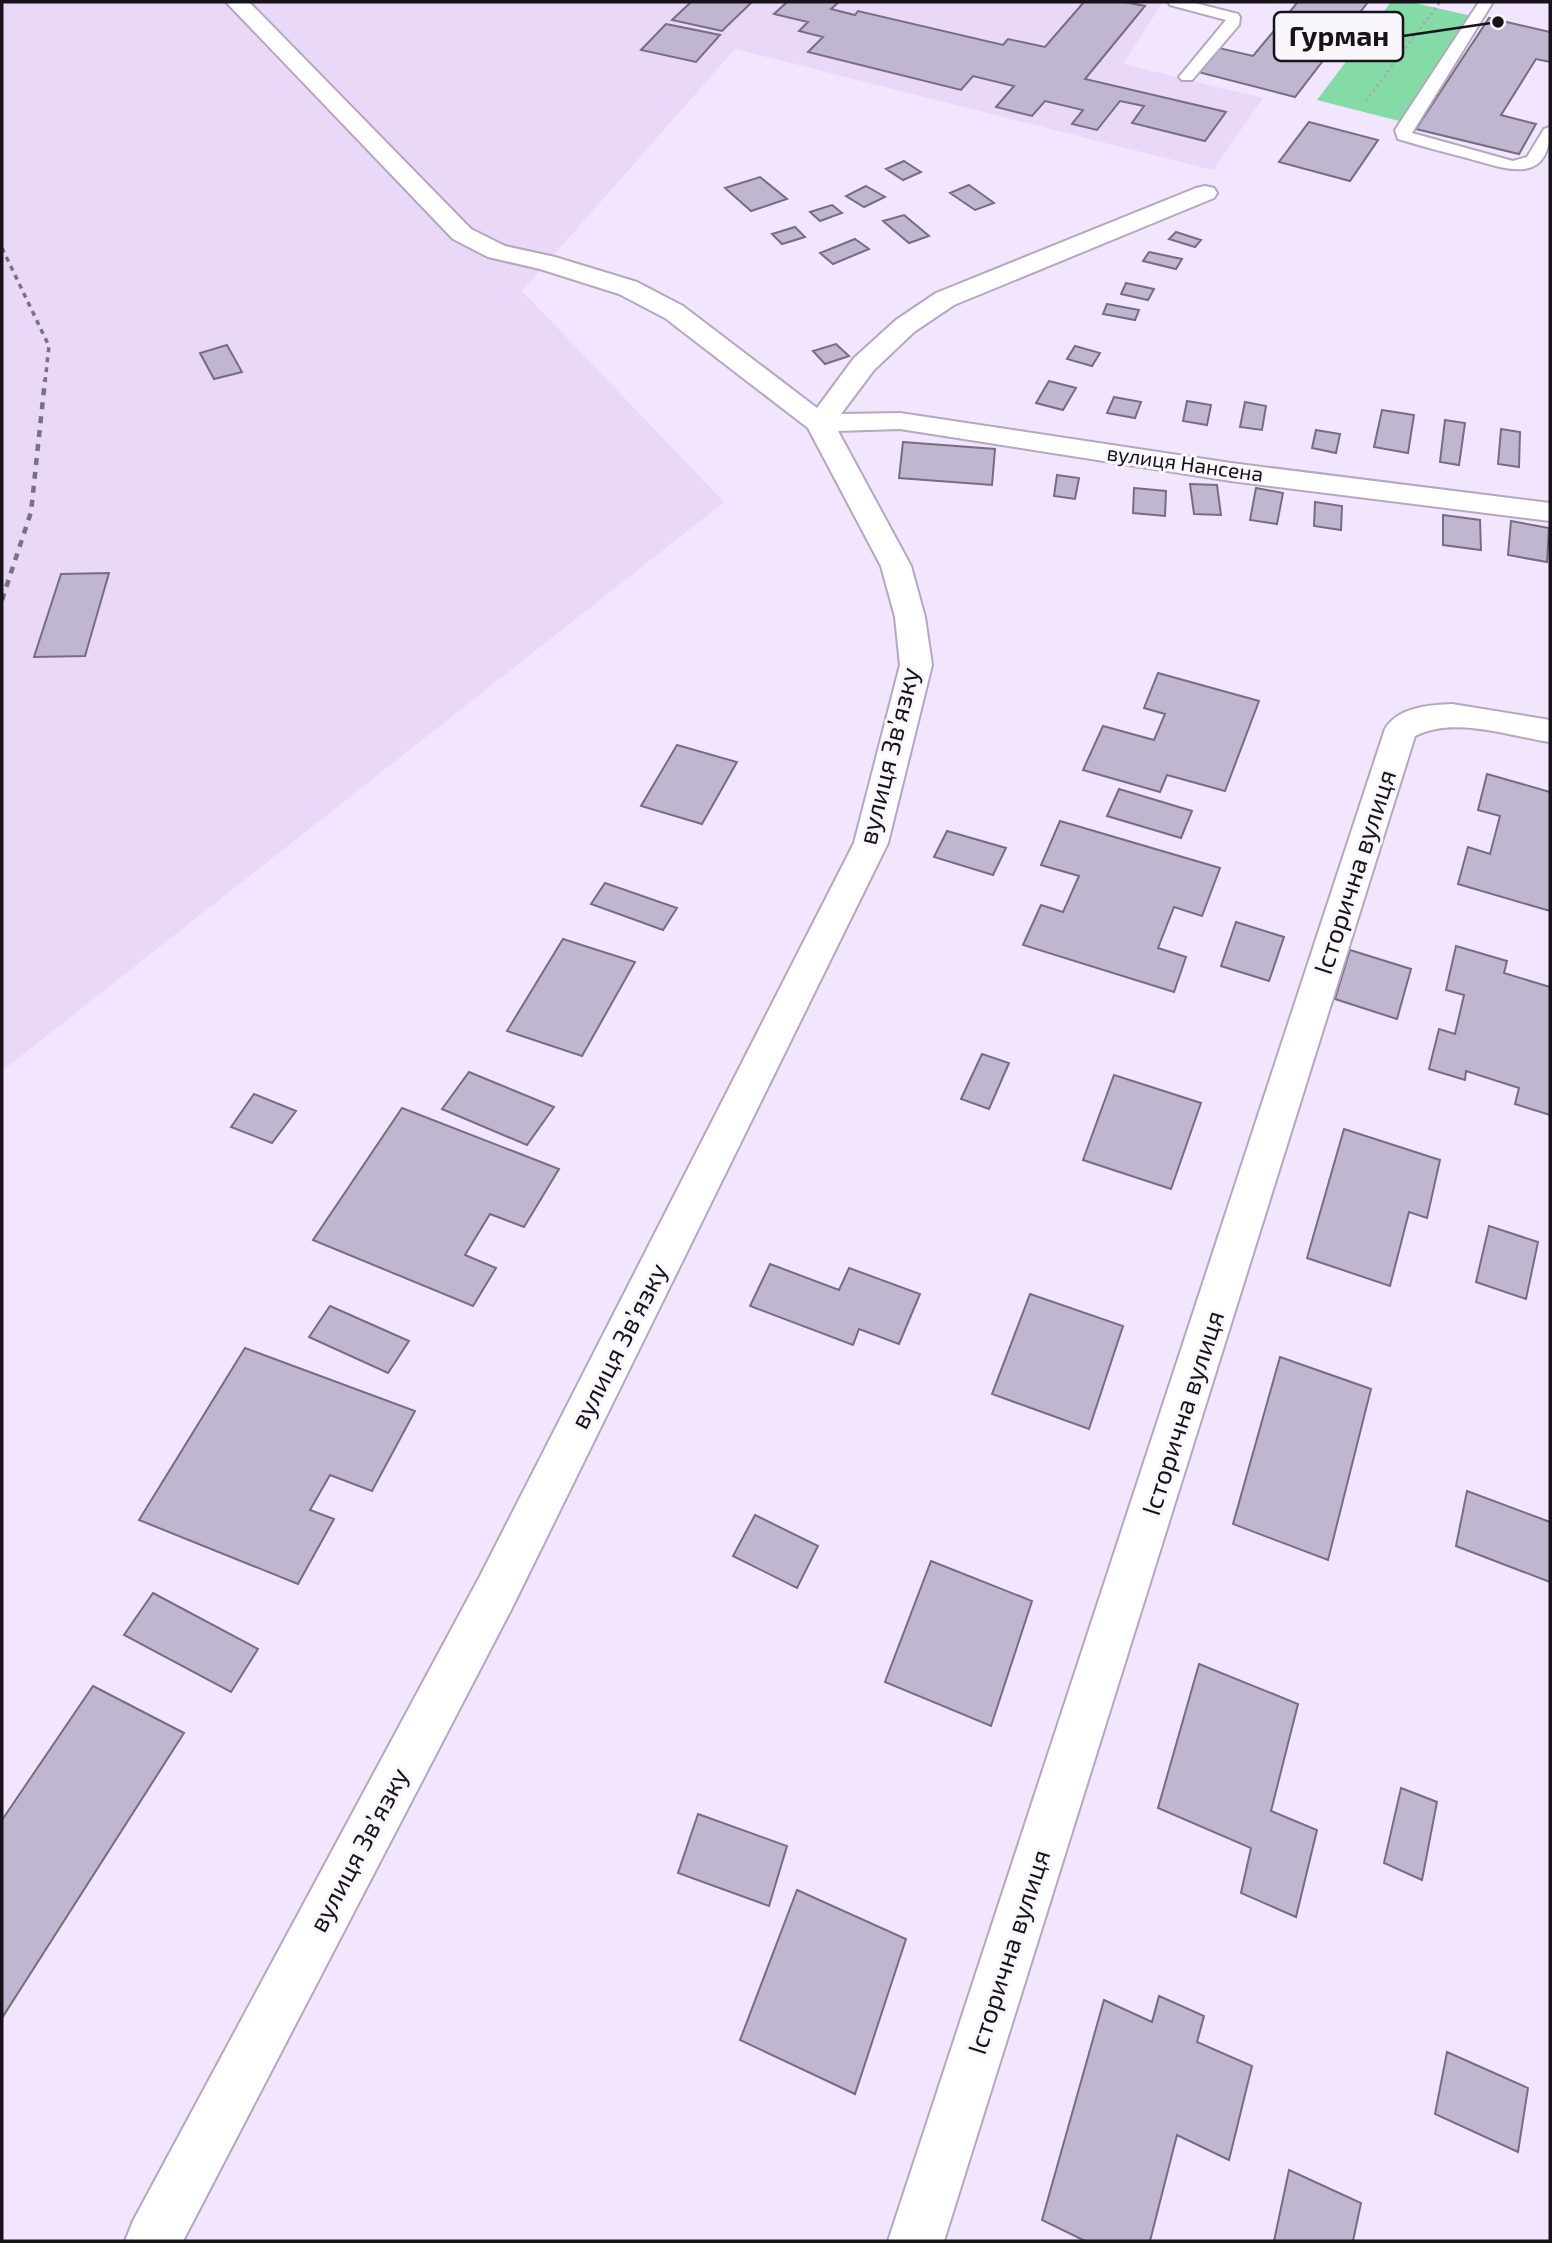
<svg xmlns="http://www.w3.org/2000/svg" width="1552" height="2243" font-family="'Exo 2',sans-serif">
<rect width="100%" height="100%" fill="#f2e5fe"/>
<path fill="#e9d8f8" d="M2 2H1163L1123 64 1263 98 1213 170 735 49 522 291 724 502 2 1071Z"/>
<path fill="#85dba5" d="M1391 2H1410L1472 16 1399 121 1317 100Z"/>
<path fill="#c1b6cf" stroke="#776d83" stroke-width="2" d="M691 2H752L722 31 672 20Z
M787 2H839L831 9 855 15 858 11 1003 45 1008 39 1045 47 1084 2H1124L1145 6 1085 79 1226 112 1205 141 1132 123 1144 106 1120 101 1097 130 1072 124 1083 110 1045 101 1032 116 996 107 1014 86 973 76 961 90 808 52 823 37 799 31 808 22 774 14Z
M1292 2H1368L1295 97 1198 72 1219 48 1253 56 1297 3Z
M1489 18 1550 32V62L1536 59 1501 115 1536 124 1519 154 1416 129Z
M666 24 720 35 696 62 641 50Z
M1309 122 1378 140 1350 181 1279 162Z
M904 161 921 172 903 180 886 169Z
M760 177 787 199 751 211 725 188Z
M969 185 994 203 975 210 950 193Z
M866 186 885 197 864 207 846 196Z
M832 205 842 213 820 221 810 212Z
M904 215 929 236 909 243 883 221Z
M795 227 805 237 782 244 772 234Z
M1176 232 1201 240 1195 247 1169 239Z
M855 239 869 249 833 264 820 253Z
M1149 252 1182 259 1176 269 1143 261Z
M1126 283 1154 289 1148 300 1121 294Z
M1107 304 1139 310 1135 320 1103 314Z
M836 344 849 356 825 364 813 351Z
M227 345 242 372 214 379 200 353Z
M1075 346 1100 353 1092 366 1067 359Z
M1049 381 1076 388 1063 410 1036 403Z
M1114 397 1141 402 1135 418 1107 413Z
M1187 401 1211 405 1207 425 1183 421Z
M1245 402 1266 406 1262 430 1240 427Z
M1382 410 1414 415 1408 453 1374 447Z
M1445 420 1465 423 1459 465 1440 462Z
M1501 429 1520 432 1519 467 1498 464Z
M1316 430 1340 434 1336 453 1312 448Z
M903 442 995 449 992 485 899 478Z
M1057 475 1079 478 1075 499 1054 496Z
M1190 484 1217 485 1221 515 1194 514Z
M1134 488 1166 491 1165 516 1133 513Z
M1256 488 1283 493 1277 524 1250 520Z
M1315 502 1342 506 1341 530 1314 526Z
M1443 515 1480 520 1481 550 1443 545Z
M1511 521 1549 528 1547 562 1508 555Z
M109 573 85 656 34 657 61 574Z
M1158 673 1259 701 1225 791 1167 775 1160 792 1083 770 1103 726 1154 740 1165 714 1144 708Z
M677 745 737 762 702 824 641 806Z
M1487 774 1550 792V911L1458 884 1468 847 1490 854 1500 816 1478 810Z
M1119 789 1192 811 1181 838 1107 816Z
M1060 821 1220 868 1202 916 1174 907 1158 948 1186 957 1174 992 1023 945 1041 905 1063 912 1079 876 1041 865Z
M947 831 1006 848 993 875 934 857Z
M605 883 677 908 663 930 591 904Z
M1236 922 1284 937 1269 981 1221 966Z
M563 939 635 962 582 1056 507 1031Z
M1456 946 1507 961 1504 973 1550 987V1115L1515 1104 1519 1088 1466 1071 1465 1080 1429 1069 1439 1029 1455 1034 1464 995 1446 990Z
M1350 950 1411 969 1397 1019 1335 999Z
M982 1054 1009 1063 989 1109 961 1099Z
M469 1072 554 1107 527 1145 442 1109Z
M1114 1075 1201 1103 1171 1189 1083 1160Z
M254 1094 296 1111 272 1143 231 1127Z
M402 1108 559 1169 524 1227 490 1214 465 1255 496 1268 473 1306 313 1240Z
M1344 1129 1440 1160 1427 1218 1409 1212 1390 1286 1307 1258Z
M1489 1226 1538 1242 1526 1299 1476 1282Z
M770 1264 839 1290 849 1268 920 1294 899 1344 859 1329 853 1345 750 1306Z
M1030 1294 1123 1326 1089 1429 992 1394Z
M330 1306 409 1341 388 1373 309 1337Z
M245 1348 415 1411 372 1491 330 1475 310 1510 334 1519 298 1584 139 1520Z
M1280 1357 1371 1389 1328 1560 1233 1524Z
M1467 1491 1550 1522V1582L1456 1546Z
M755 1515 818 1546 797 1588 733 1556Z
M931 1561 1032 1601 991 1726 885 1682Z
M153 1593 258 1649 231 1692 124 1635Z
M1199 1664 1298 1704 1271 1811 1317 1830 1296 1917 1241 1893 1251 1848 1158 1808Z
M93 1686 184 1733 2 2018V1820Z
M1401 1788 1437 1802 1422 1880 1384 1863Z
M698 1814 787 1846 769 1906 678 1873Z
M797 1890 906 1939 855 2094 740 2040Z
M1159 1996 1204 2016 1197 2042 1252 2066 1229 2160 1177 2135 1150 2241H1085L1042 2220 1104 2000 1152 2022Z
M1447 2052 1528 2088 1518 2152 1435 2114Z
M1289 2170 1361 2203 1353 2241H1274Z"/>
<g fill="none" stroke-linecap="round" stroke-linejoin="round">
<defs>
<path id="service" d="M1168 2H1191L1238 14 1240 17 1239 25 1192 80H1182L1179 77 1226 20 1170 5Z
M1479 2H1493L1412 133 1513 161 1527 157 1544 129 1550 127C1550 187 1506 169 1467 158 1444 152 1421 146 1398 139L1395 130Z"/>
<path id="minor" d="M226 2H249L471 229 505 246 555 257 637 282 683 306 817 408 854 358 896 320 936 293 1196 188 1205 186 1214 188 1217 193 1214 198 954 305 914 332 874 370 841 414 900 413 1231 463 1550 503V521L1231 481 900 429 838 431 911 566 925 617 932 665 888 843 512 1608 183 2241H125L133 2221 480 1576 854 843 900 665 895 617 881 566 808 428 665 318 619 294 540 269 488 257 453 239Z
M1452 704 1550 720V742C1508 736 1455 716 1415 736L944 2241H888L1385 729C1398 707 1429 705 1452 704Z"/>
</defs>
<use href="#service" stroke="#b4a7bf" stroke-width="4"/>
<use href="#minor" stroke="#b4a7bf" stroke-width="4"/>
<path stroke="#afa4b8" stroke-width="2.5" stroke-dasharray="2.5 3.5" stroke-linecap="butt" d="M1366 101 1440 2"/>
<use href="#service" fill="#fff" fill-rule="evenodd"/>
<use href="#minor" fill="#fff" fill-rule="evenodd"/>
<path stroke="#7a7282" stroke-width="3.5" stroke-dasharray="5 5" stroke-linecap="butt" d="M2 248 49 346 45 382"/>
<path stroke="#7a7282" stroke-width="4.5" stroke-dasharray="7 7" stroke-linecap="butt" d="M2 600 31 512 45 380"/>
</g>
<g text-anchor="middle" stroke-width="6" stroke-linejoin="round" paint-order="stroke">
<g font-size="21" fill="#17121b" stroke="#faf7fc">
<text transform="translate(1185 464) rotate(8)" y="7">вулиця Нансена</text>
</g>
<g font-size="26" fill="#17121b" stroke="#faf7fc">
<text transform="translate(889 756) rotate(-76)" y="9">вулиця Звʼязку</text>
<text transform="translate(1355 872) rotate(-72)" y="9">Історична вулиця</text>
<text transform="translate(619 1346) rotate(-63)" y="9">вулиця Звʼязку</text>
<text transform="translate(1183 1413) rotate(-72)" y="9">Історична вулиця</text>
<text transform="translate(359 1850) rotate(-62)" y="9">вулиця Звʼязку</text>
<text transform="translate(1009 1952) rotate(-72)" y="9">Історична вулиця</text>
</g>
</g>
<path fill="none" stroke="#17121b" stroke-width="2.5" d="M1498 22L1403 36"/>
<circle fill="#17121b" stroke="#faf7fc" stroke-width="2.5" cx="1498" cy="22" r="7"/>
<rect fill="#faf7fc" stroke="#17121b" stroke-width="2.5" x="1274" y="12" width="129" height="49" rx="7"/>
<g font-size="28" text-anchor="middle" font-weight="bold" fill="#17121b">
<text x="1339" y="46">Гурман</text>
</g>
<rect width="1552" height="2243" fill="none" stroke="#17121b" stroke-width="7"/>
</svg>
